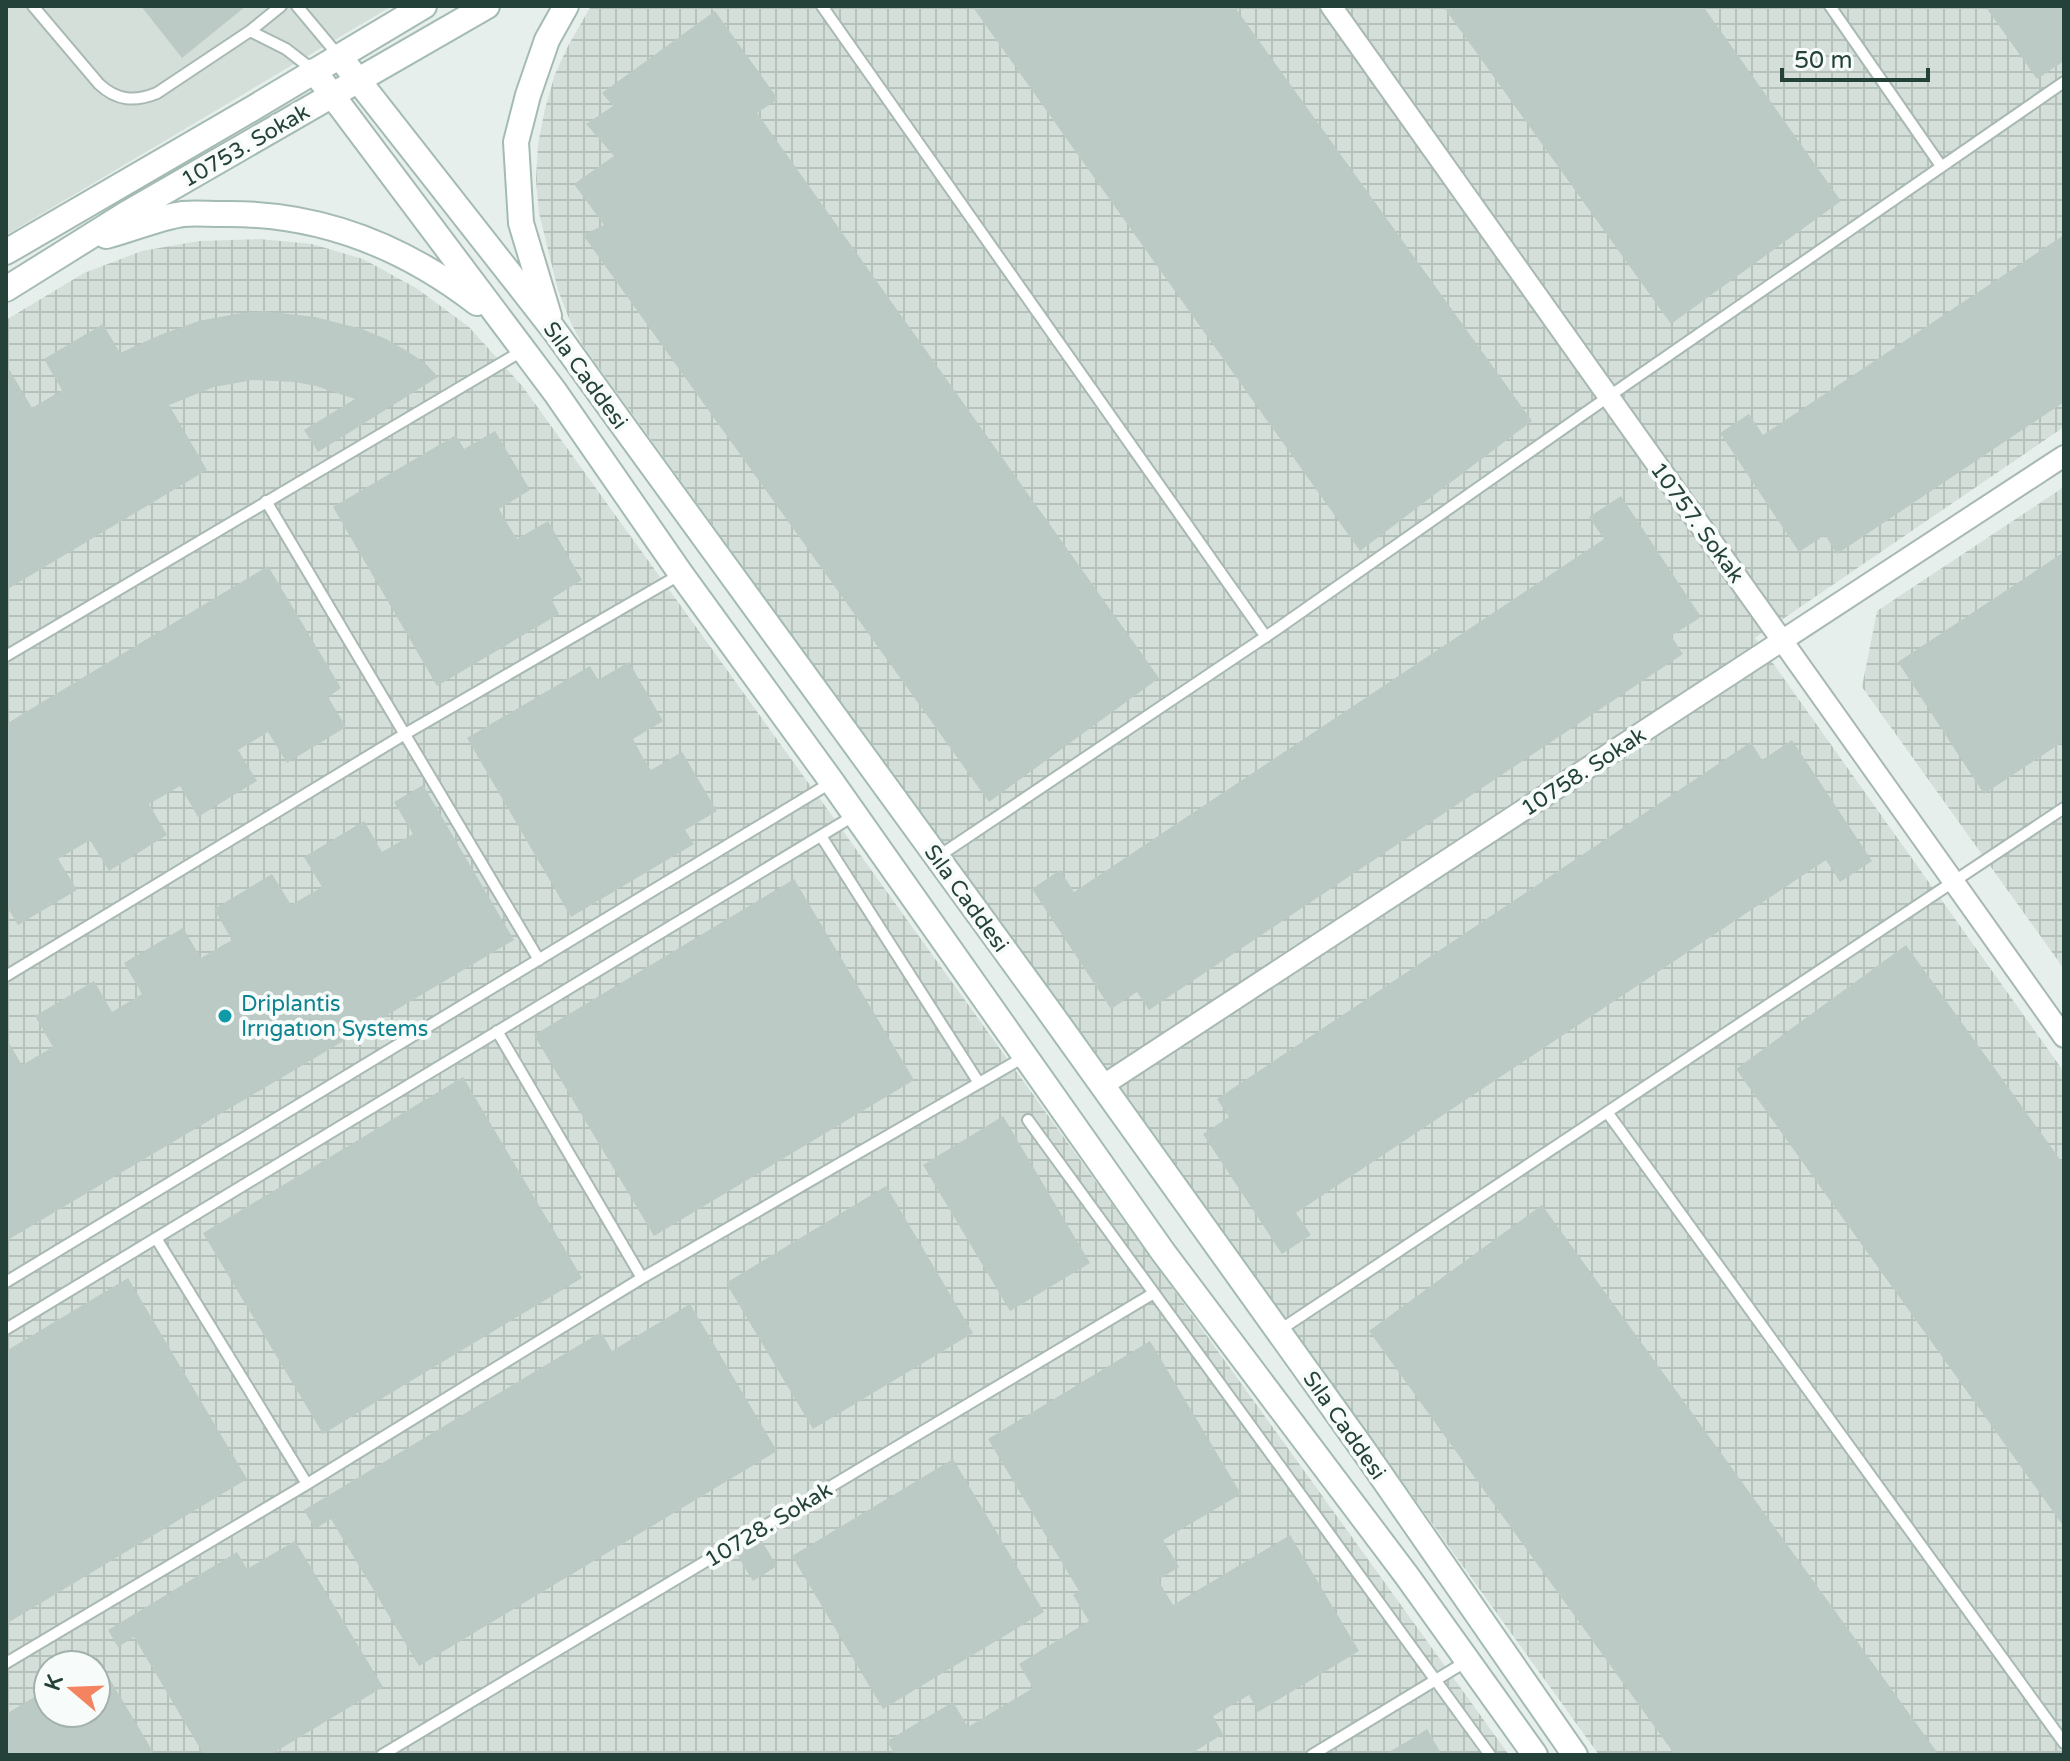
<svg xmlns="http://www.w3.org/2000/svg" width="2070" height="1761" font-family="'Varela Round',sans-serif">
<defs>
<pattern id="industrial-grid" width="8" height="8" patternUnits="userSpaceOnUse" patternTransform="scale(2)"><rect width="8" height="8" fill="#d4dfda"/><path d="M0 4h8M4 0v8" fill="none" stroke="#b6c1bc"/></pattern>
</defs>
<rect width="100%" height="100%" fill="#e6efeb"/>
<path fill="#d4dfda" d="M6 6H392L6 235Z"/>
<path fill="url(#industrial-grid)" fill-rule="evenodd" d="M591 6H2064V427L1755 638 2064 1072V1755H1599L582 344 570 321 558 290 539 213 536 180 538 144 545 109 555 74 569 44Z
M260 239 312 244 363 259 416 288 469 327 523 387 1509 1755H6V320L84 273 142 251 199 241ZM48 1665H96V1713H48Z
M2064 487V969L1862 687 1877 611Z"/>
<path fill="#bbcac4" d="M141 6H246L182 58Z
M972 6H1234L1532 421 1360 551Z
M1443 6H1703L1841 201 1671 324Z
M1985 6H2064V61L2037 79Z
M715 11 778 99 757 113 1159 678 989 802 583 235 604 225 574 184 614 156 586 124 613 106 602 93Z
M2064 235V402L1837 554 1825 535 1799 552 1720 433 1749 414 1763 435Z
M263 311 315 317 362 329 386 339 407 351 425 363 438 377 318 452 304 430 355 399 316 386 295 382 253 380 214 387 169 405 207 470 6 590V364L32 408 62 390 44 359 103 324 120 353 160 335 199 321 235 314Z
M495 431 530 490 499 509 508 525 517 539 548 521 582 580 551 599 559 614 437 686 333 507 456 435 464 449Z
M1621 496 1701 617 1671 636 1683 654 1149 1010 1137 992 1111 1009 1032 889 1060 870 1074 892 1604 539 1589 517Z
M2064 552V741L1984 794 1898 662Z
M268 566 341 688 328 697 346 727 287 763 268 732 238 750 257 781 198 817 180 786 149 804 167 835 109 871 90 840 73 850 58 859 77 890 18 925 6 905V724Z
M629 662 663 721 633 739 642 756 651 770 682 752 717 811 685 830 694 844 571 917 467 738 590 666 598 680Z
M1792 740 1872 861 1840 882 1826 860 1296 1213 1311 1235 1282 1254 1203 1134 1229 1117 1217 1099 1751 742 1762 760Z
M423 785 514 940 6 1241V1038L22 1065 53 1047 35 1016 94 981 112 1012 142 994 124 963 183 928 201 958 232 940 214 909 272 874 291 905 322 887 304 857 364 821 382 852 413 834 394 802Z
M794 879 914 1080 654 1236 534 1035Z
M1906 945 2064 1165V1527L1736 1069Z
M463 1077 582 1278 323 1434 203 1233Z
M1003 1116 1090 1263 1010 1311 923 1165Z
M886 1186 973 1333 813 1429 726 1283Z
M1542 1205 1939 1755H1675L1369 1331Z
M128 1278 247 1479 6 1624V1351Z
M690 1304 777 1451 419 1666 331 1519 315 1529 304 1510 601 1332 612 1351Z
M1150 1341 1241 1494 1163 1540 1179 1567 1158 1580 1173 1605 1290 1535 1359 1651 1258 1712 1249 1695 1213 1716 1223 1734 1189 1755H895L887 1741 953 1702 968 1727 1033 1688 1019 1664 1089 1621 1073 1595 1079 1591 988 1439Z
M953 1459 1044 1612 883 1709 792 1556Z
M760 1538 777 1566 753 1581 736 1553Z
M295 1541 383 1687 270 1755H204L134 1637 118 1647 108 1630 237 1552 247 1569Z
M96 1656 155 1755H6V1714L48 1689V1713H96Z
M1427 1729 1442 1755H1384L1418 1735Z"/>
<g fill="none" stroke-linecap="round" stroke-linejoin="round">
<defs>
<path id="lane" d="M33 6 99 84C117 101 135 102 157 93L250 31 281 6
M297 6 338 55
M822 6 1266 637
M1830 6 1941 166
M250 31 286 49 313 70
M266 501 539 960
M6 656 522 351
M821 836 979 1083
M939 856 1277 629 1608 397 2064 82
M6 976 405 734 681 574
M497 1031 642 1278
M1607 1112 2064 1743
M1028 1120 1490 1755
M156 1238 307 1484
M6 1282 832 782
M6 1329 855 815
M1280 1330 2064 808
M6 1663 307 1484 642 1278 1024 1057
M382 1755 1154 1293
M1312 1755 1467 1661"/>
<path id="street" d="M1331 6 2064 1037
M1102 1086 2064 456"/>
<path id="secondary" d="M339 56 554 330 632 438 1044 1004 1362 1448 1575 1755
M314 71 555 392 681 574 832 782 1163 1252 1407 1576 1535 1755
M106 236C130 230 160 217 183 214 195 213 208 214 221 214 317 212 402 245 477 303
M6 252 255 107 424 6
M6 289 126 214 487 6
M549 316 521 223 516 142 528 95 547 40 566 6"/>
</defs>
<use href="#lane" stroke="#a8b8b2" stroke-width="14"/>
<use href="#street" stroke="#a8b8b2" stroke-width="24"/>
<use href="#secondary" stroke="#a4bbb3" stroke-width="28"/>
<use href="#lane" stroke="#fff" stroke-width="10"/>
<use href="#street" stroke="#fff" stroke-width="20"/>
<use href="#secondary" stroke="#fff" stroke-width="24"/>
</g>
<circle fill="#0f9aa8" stroke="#f7fbf9" stroke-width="3" cx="225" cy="1016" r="8"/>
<g text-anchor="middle" stroke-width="8" stroke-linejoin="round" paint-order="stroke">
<g font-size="22" fill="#24423a" stroke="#f7fbf9">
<text transform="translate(245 145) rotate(-30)" y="8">10753. Sokak</text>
<text transform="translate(586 375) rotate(54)" y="8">Sıla Caddesi</text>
<text transform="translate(1698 522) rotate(54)" y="8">10757. Sokak</text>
<text transform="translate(1583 771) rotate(-33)" y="8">10758. Sokak</text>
<text transform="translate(967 898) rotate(54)" y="8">Sıla Caddesi</text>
<text transform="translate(1345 1425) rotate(55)" y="8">Sıla Caddesi</text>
<text transform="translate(768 1524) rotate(-31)" y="8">10728. Sokak</text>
</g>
<g font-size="22" fill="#0d838f" stroke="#f7fbf9" text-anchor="start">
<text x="241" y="1011">Driplantis<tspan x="241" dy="25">Irrıgatıon Systems</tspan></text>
</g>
</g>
<rect width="2070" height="1761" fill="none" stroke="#24423a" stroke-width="16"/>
<g transform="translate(72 1689) rotate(289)"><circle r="38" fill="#f7fbf9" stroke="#a3b1ad" stroke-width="2"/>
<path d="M0-6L14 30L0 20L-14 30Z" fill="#f4845f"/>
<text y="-12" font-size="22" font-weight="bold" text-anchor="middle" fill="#24423a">K</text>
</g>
<path d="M1782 68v12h146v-12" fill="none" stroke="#24423a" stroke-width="4"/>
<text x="1794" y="68" font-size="24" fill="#24423a" stroke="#f7fbf9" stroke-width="6" paint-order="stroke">50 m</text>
</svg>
